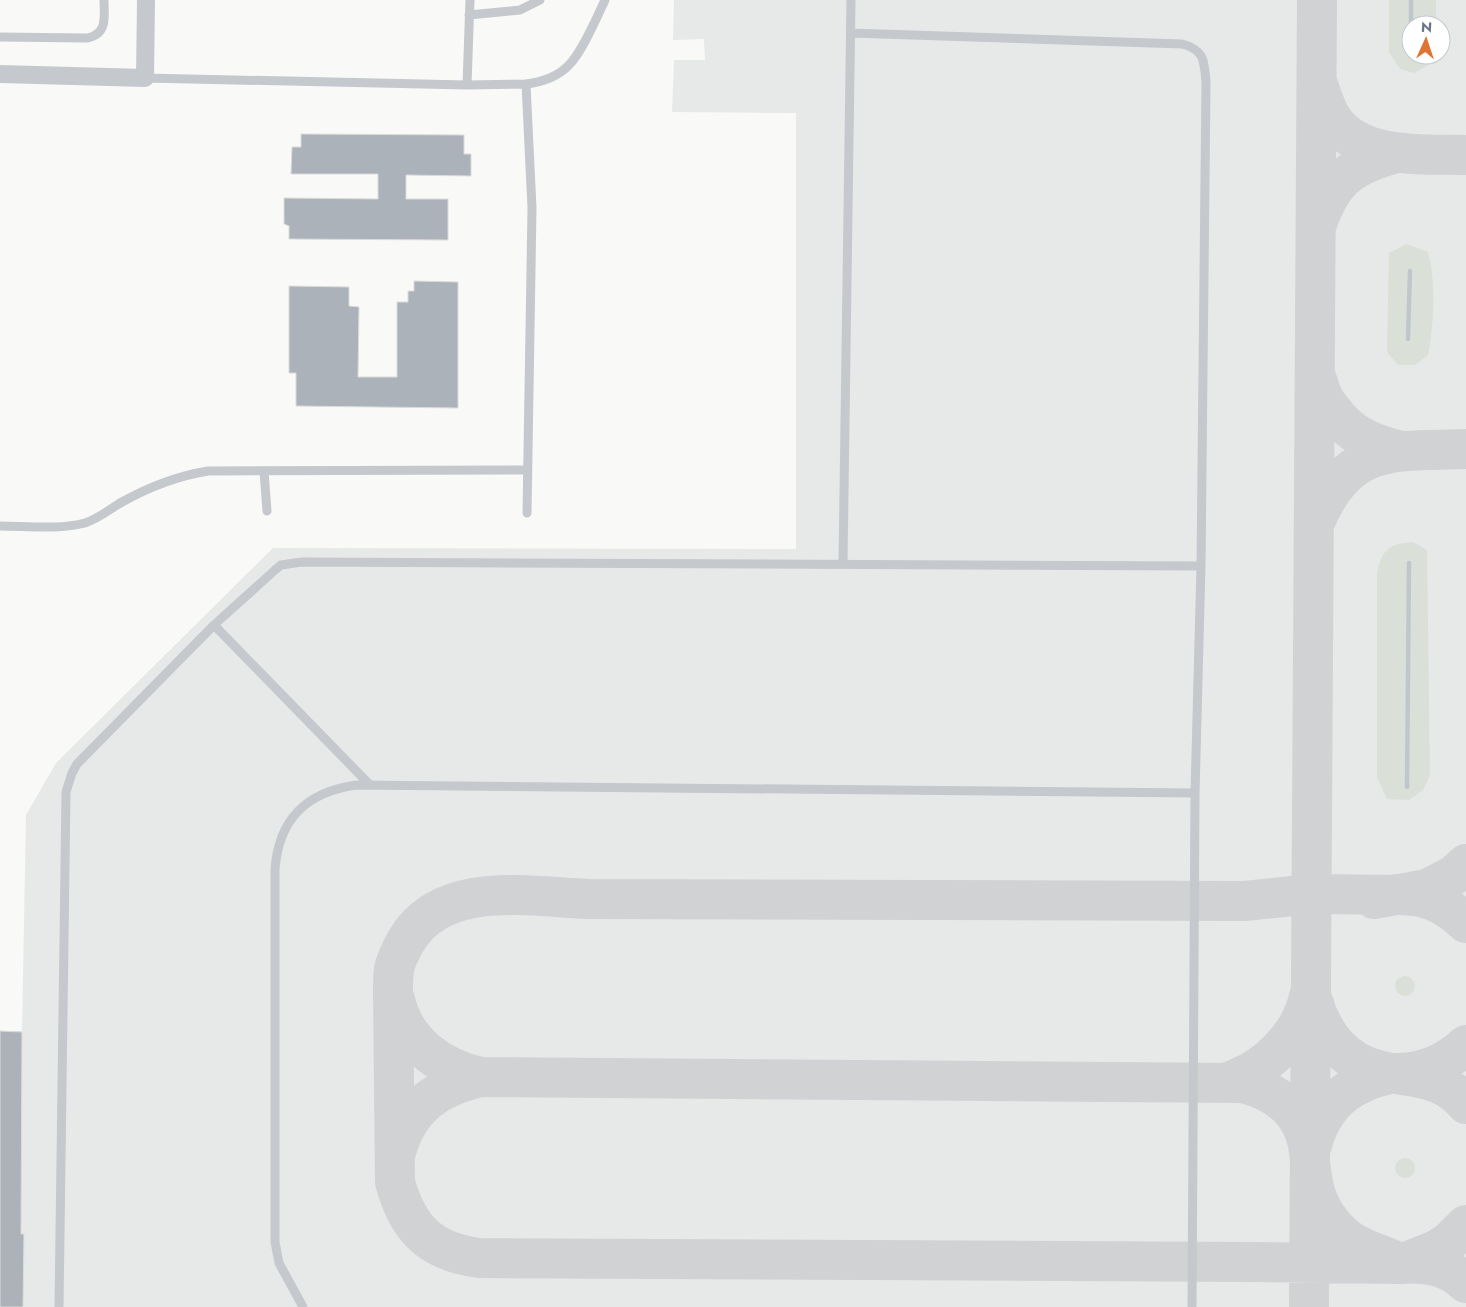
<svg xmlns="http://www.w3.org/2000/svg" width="1466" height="1307" font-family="Jost,sans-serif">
<rect width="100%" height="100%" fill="#f9f9f7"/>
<path fill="#e7e8e8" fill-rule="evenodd" d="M674 0H1466V1307H0V1031H22L26 815 56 763 273 548 796 549V113L672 112 674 60H705L704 39 673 40ZM1411 25H1441V55H1411Z"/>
<path fill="#dae0d8" d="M1389 0H1436V25H1411V55H1433L1428 65 1414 73 1400 69 1389 52Z
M1406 244 1428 252C1436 277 1434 329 1428 355L1415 365H1398L1387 352 1389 253Z
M1413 542 1427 550 1430 775 1423 790 1409 800 1387 799 1377 777V573C1383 549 1388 544 1413 542Z
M1395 986a10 10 0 1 1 20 0a10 10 0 1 1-20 0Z
M1395 1168a10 10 0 1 1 20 0a10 10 0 1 1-20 0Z"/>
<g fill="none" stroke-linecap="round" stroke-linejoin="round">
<path stroke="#bfc7cd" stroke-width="4.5" d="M1411 42V0
M1408 339 1410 271
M1407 787 1409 563"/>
<path stroke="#d0d2d4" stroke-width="40" d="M1318 85C1322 96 1325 107 1331 117 1357 160 1423 154 1466 155
M1317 224C1332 179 1352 165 1397 153
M1315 375C1318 382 1320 390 1323 397 1325 402 1329 406 1332 410 1350 435 1373 445 1402 451
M1314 524C1348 444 1390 451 1466 449
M1397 894C1405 896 1413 895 1421 897 1438 901 1454 911 1466 923
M1401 895 1312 894 1245 901 590 899C530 897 442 879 406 941 401 950 396 959 394 969 393 977 393 985 393 992L395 1182C408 1230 431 1252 480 1258L1246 1262 1401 1264 1436 1250 1450 1241 1466 1225
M1374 899 1427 889 1454 875 1466 864
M395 1000C405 1043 440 1068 481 1077L1243 1083C1279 1092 1305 1113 1309 1152 1312 1177 1312 1195 1327 1217 1346 1245 1365 1248 1393 1260
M1313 1001C1322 1034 1344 1062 1378 1070 1412 1079 1440 1074 1466 1104
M1399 1073C1426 1072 1446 1063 1466 1045
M1226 1083C1234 1080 1243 1076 1251 1072 1278 1056 1303 1028 1309 996
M1312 1145C1323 1102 1352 1081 1394 1073
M396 1152C408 1107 437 1087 481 1077
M1400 1264C1425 1262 1448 1265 1466 1283
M1309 1307 1317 0"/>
</g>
<path fill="#acb2b9" stroke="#dbdbd9" d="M301 134 464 135V154H471V176L406 175V199H448V240L289 239V226L284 224V198L378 199V174H291L292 147H301Z
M414 281 458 282V408L296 406V373H289V286L349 287V306L359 307 358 377H397V302H408V291H414Z
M0 1031 22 1032 21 1234H24L23 1307H0Z"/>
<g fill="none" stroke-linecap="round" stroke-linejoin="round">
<path stroke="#c5c8cc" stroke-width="9" d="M469 15 520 10 540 0
M851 33 1182 44C1205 50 1204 61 1206 82L1201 566 1195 793 1192 1307
M0 37 88 38C108 33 104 17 104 0
M145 78 467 85 526 84 532 208 527 513
M526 84C542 82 557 77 568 66 582 53 597 17 605 0
M467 85 470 0
M264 471 267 511
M0 526C26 526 59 530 85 523 98 519 110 509 122 502 149 487 177 476 208 471L527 470
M843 563 851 0
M214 625 370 785
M59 1307 66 792 72 773 77 764 214 625 275 570 281 565 302 562 1201 566
M303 1307 279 1263 275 1242V869C279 818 307 792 356 785L1195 793"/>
<path stroke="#c5c8cc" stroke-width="18" d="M0 74 145 78 146 0"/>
</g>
<g transform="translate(1426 40) rotate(3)"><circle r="24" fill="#ffffff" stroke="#c3c8cf"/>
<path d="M0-4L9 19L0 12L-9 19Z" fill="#dd7433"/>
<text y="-8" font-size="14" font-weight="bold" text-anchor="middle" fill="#6a7687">N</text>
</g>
</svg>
